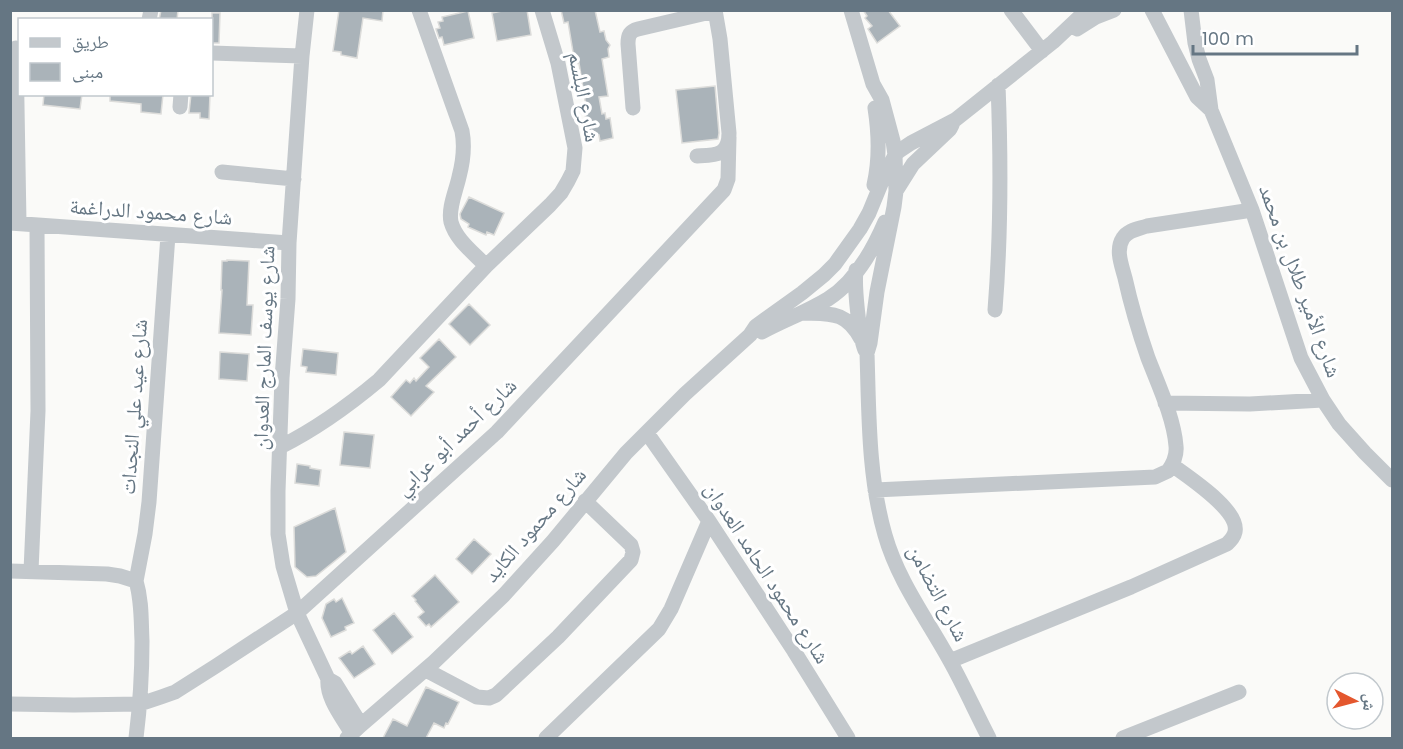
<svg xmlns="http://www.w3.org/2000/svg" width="1403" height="749" font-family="Poppins,'Noto Naskh Arabic',sans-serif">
<rect width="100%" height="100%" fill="#fafaf8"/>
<path fill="#aab3b9" stroke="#dcdcda" stroke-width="1.5" d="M161 10H178L177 20H159Z
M339 10H383L382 21 363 18 357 58 341 55V52L333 51Z
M507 10H527L531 35 497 41 492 13Z
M561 10H595L600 32 604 31 606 40 610 45 608 49 609 57 602 59 608 96 599 97 602 114 605 113 606 119 610 118 613 138 600 141 599 135 589 136 585 114 587 113 579 63 575 64 568 22 564 23Z
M863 10H888L900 26 877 43 868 29 872 26 865 18 867 16Z
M468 11 474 38 444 45 442 37 439 38 436 29 440 28 438 22 443 21 442 17Z
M212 13H220L219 43H212Z
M715 86 719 133 718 139 682 143 676 90Z
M44 94H82L80 109 43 105Z
M110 94H163L161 114 141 112V104L110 101Z
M191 94H210L209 119 200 118V113H189Z
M469 197 504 213 494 235 487 232 486 235 468 227 469 224 461 219 460 214Z
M227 260 249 261 247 305H253L251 335 219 333 222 290H221L222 261H227Z
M469 304 490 325 470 345 449 324Z
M439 339 456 357 426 386 434 392 411 416 391 397 406 380 410 383 414 378 416 381 429 367 420 358Z
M303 349 338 353 336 375 306 372 307 367 301 366Z
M220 352 249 354 247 381 219 379Z
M344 432 374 435 370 468 340 465Z
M297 464 310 466V468L321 470 319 486 295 483Z
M335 508 346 552 316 576 307 577 295 567 294 527Z
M474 539 491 554 472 574 456 559Z
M435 575 459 602 431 627 429 624 426 626 418 617 424 612 415 601 416 600 412 596Z
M342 598 354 623 345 627 346 630 331 637 322 618 326 604 334 599 336 602Z
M394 613 413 637 392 654 373 630Z
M363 646 375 664 354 678 339 658 350 651 352 654Z
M426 687 459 702 448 724 446 723 444 728 434 723 426 738H383L393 719 407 726Z"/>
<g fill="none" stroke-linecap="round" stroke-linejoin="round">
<path stroke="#c3c8cc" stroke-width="15" d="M307 10 302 56 289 243 288 299 282 378 278 491V534L283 566 297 613 328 679C326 698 343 718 352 734
M419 10 462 131C465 147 463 162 459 177 456 191 448 208 451 222 456 240 474 253 486 266
M851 10 873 84 882 100 893 141 895 155 896 191 894 207 877 292 870 343 867 353C869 413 868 476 885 535 898 581 927 619 950 661 964 686 976 713 989 738
M1011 10 1042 51
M1152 10 1197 97 1211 110
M1191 10 1195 43 1199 59 1207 80 1211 110 1252 210 1301 358 1323 400 1339 424 1365 453 1392 480
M149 20 151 10
M1077 29 1096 17 1114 10
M16 48 19 223
M212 53 302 56
M180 107 181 94
M633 108 628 44C628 35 630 31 638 29L715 11
M697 156C715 155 729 156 729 133L720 39 715 10
M222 172 294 179
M874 185C880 159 879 134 875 108
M896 191 913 164 950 129 952 125
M10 223 289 243
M856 270C854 286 859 336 865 350
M995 310C1001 235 1001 160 998 85
M803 313C831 314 846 311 861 339
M762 332C784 320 807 312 828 299 855 282 873 250 885 222
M1165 403 1250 404 1323 400
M647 433 709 521 794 651 848 738
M280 447C316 429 348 406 379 380L486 266 550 205 561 193 568 181 573 171 575 148 558 63 542 10
M875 490 1155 477 1168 471C1173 464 1177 455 1176 446 1174 418 1158 384 1148 358 1139 332 1131 305 1125 278 1122 266 1115 250 1123 238 1128 230 1138 229 1147 226L1252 210
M10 571 107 574 120 576 136 581C142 601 141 621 142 641 142 674 140 706 136 738
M31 571 38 411 37 225
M136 581 145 534 149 502 168 235
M950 661 1131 587 1227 544C1231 540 1234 537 1235 532 1240 510 1188 477 1172 465
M426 670 477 697 489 698 496 695 558 637 631 560 633 552 631 545 585 501
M328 679 335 683 361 725
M10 704 74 705 140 704 161 697 175 692 216 666 297 613 497 432 724 190 728 179 729 137
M347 738 361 725 434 662 504 595 553 541 626 453 685 394 750 335 756 326 802 293 824 275 835 264 860 229 869 213 883 179 895 155 899 151 911 143 955 120 1053 42 1087 10
M546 738 659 629 671 609 709 521
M1123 738 1239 692"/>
</g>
<g text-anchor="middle" stroke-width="6" stroke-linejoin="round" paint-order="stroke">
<g font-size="21" fill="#657683" stroke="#fff">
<text transform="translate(584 97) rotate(79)" y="7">شارع البلسم</text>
<text transform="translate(151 212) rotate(4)" y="7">شارع محمود الدراغمة</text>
<text transform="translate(1300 281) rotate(70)" y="7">شارع الأمير طلال بن محمد</text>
<text transform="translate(264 348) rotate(-88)" y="7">شارع يوسف المارج العدوان</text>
<text transform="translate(134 407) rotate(-86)" y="7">شارع عيد علي النجدات</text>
<text transform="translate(456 437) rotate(-44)" y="7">شارع أحمد أبو عرابي</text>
<text transform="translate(535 525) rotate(-49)" y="7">شارع محمود الكايد</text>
<text transform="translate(767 573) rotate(57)" y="7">شارع محمود الحامد العدوان</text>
<text transform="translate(938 593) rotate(62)" y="7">شارع التضامن</text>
</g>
</g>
<rect width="1403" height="749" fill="none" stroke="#657683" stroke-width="24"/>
<rect x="18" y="18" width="195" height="78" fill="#ffffff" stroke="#c1c8cd" stroke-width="1.5"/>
<rect x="30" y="38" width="30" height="9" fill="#c3c8cc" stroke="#c1c8cd" stroke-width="1.5"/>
<text x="72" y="48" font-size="18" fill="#657683">طريق</text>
<rect x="30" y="63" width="30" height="18" fill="#aab3b9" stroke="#c1c8cd" stroke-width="1.5"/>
<text x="72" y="78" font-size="18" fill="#657683">مبنى</text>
<g transform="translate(1355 701) rotate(96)"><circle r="28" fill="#ffffff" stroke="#c1c8cd" stroke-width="1.5"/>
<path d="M0-4.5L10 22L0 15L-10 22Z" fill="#e4572e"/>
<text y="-9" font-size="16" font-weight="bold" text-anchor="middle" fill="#657683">ش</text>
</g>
<path d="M1193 45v9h164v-9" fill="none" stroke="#657683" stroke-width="3"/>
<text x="1202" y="45" font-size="18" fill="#657683" stroke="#ffffff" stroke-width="4.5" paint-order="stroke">100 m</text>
</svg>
